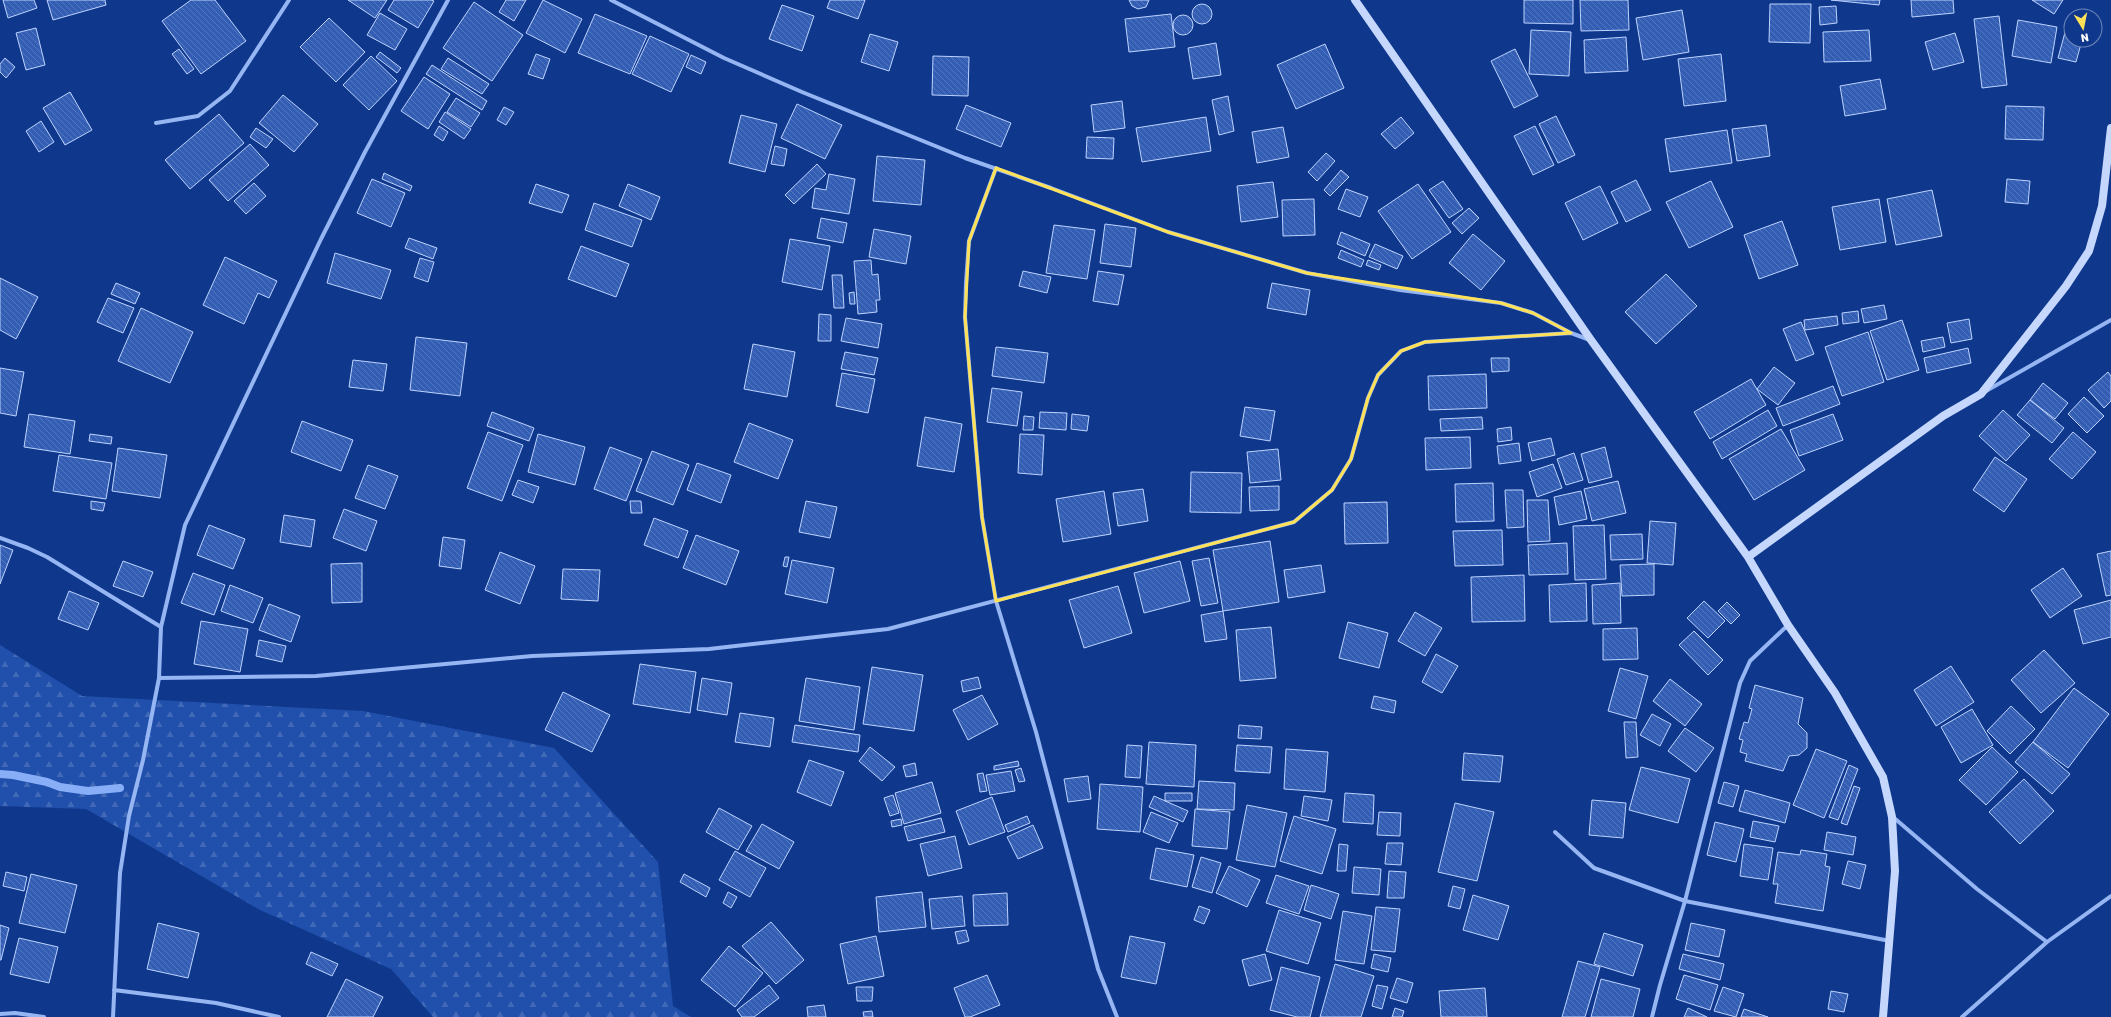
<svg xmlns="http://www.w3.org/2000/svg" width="2111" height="1017" font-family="Rubik,sans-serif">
<defs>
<pattern id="forest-firs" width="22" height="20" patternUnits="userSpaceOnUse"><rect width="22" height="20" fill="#204fac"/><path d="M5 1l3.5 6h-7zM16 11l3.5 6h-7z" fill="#4169b8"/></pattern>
<pattern id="building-back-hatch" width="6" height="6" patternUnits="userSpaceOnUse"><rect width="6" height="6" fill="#335eb4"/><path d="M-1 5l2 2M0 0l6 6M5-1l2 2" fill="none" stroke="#5276bf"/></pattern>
</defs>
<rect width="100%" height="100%" fill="#0f388c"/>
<path fill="url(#forest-firs)" d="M0 645 82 696 363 711 554 748 658 862 673 1006 691 1017H433L391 969 260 910 86 809 0 806Z"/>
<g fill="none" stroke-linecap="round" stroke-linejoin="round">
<path stroke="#87aef7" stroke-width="8" d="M0 774 13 775 47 782 60 787 88 791 120 788"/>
</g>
<path fill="url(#building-back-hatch)" stroke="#bdd3fe" d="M3 0H34L37 8 8 18Z
M47 0H105L106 5 53 20Z
M191 0H215L246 41 201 74 162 21Z
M348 0H387L375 18Z
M394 0H431L434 1 418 28 388 10Z
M506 0H526L514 21 499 12Z
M543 0 582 19 565 53 526 33Z
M830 0H865L858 19 827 8Z
M1129 0H1149L1146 7 1138 9 1132 6Z
M1524 0H1573V24L1524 23Z
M1580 0H1628L1629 30 1581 31Z
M1831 0H1880L1879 5Z
M1911 0H1953L1954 13 1912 17Z
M2032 0H2063L2054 14Z
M474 2 523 35 492 81 443 48Z
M1770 4H1811L1810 43 1769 42Z
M1192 14a10 10 0 1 1 20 0a10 10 0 1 1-20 0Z
M782 5 814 16 802 51 769 39Z
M1836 6 1837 23 1820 25 1819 7Z
M1682 10 1689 52 1643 60 1636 18Z
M380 13 407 29 395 50 367 35Z
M595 14 647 36 630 74 578 53Z
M1171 14 1175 47 1129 52 1125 19Z
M1173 25a10 10 0 1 1 20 0a10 10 0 1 1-20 0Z
M1999 16 2007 85 1982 88 1974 19Z
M329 18 365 52 336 82 300 47Z
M2018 20 2057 27 2051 63 2012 56Z
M2067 25 2071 26V40H2082L2076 62 2058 58Z
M36 28 45 65 26 70 16 33Z
M1531 30 1571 32 1569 76 1529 74Z
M1869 30 1871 61 1824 62 1823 32Z
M1955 33 1964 62 1933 70 1925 42Z
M870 34 898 42 889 71 861 62Z
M650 36 689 54 671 92 632 74Z
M1626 37 1628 71 1585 73 1584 40Z
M1216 43 1221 75 1193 79 1188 48Z
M1325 44 1344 88 1296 109 1277 65Z
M179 49 194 69 187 74 172 54Z
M1515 49 1538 96 1514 108 1491 61Z
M380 52 401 68 397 73 376 57Z
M536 54 550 59 543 79 528 74Z
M1721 54 1726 101 1684 106 1678 59Z
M691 55 706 62 701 74 686 67Z
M371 56 397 81 369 110 343 85Z
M933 56 969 57 968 96 932 95Z
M5 58 15 67 6 78 0 72V64Z
M448 58 489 84 482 94 441 69Z
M432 65 487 101 482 110 426 74Z
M424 77 450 94 428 129 401 111Z
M1880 79 1886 109 1845 116 1840 86Z
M70 92 92 130 65 145 43 108Z
M283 95 318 124 294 152 259 123Z
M1228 96 1234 131 1219 135 1212 100Z
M456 98 480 113 471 127 447 112Z
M1122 101 1125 128 1094 132 1091 105Z
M797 104 842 125 825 159 781 138Z
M966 105 1011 123 1001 147 956 129Z
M2006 106 2044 107 2043 140 2005 139Z
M504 107 514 112 506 125 497 120Z
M445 112 471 129 464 139 439 122Z
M219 114 244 143 190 189 165 160Z
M741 115 777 124 765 172 729 163Z
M1556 116 1575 155 1558 163 1539 124Z
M1206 117 1211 151 1142 162 1136 128Z
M1401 117 1414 133 1395 149 1381 134Z
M41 121 54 142 39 152 26 131Z
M1766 125 1770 156 1737 161 1732 129Z
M439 126 448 132 443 141 434 135Z
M1535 126 1554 165 1533 175 1514 136Z
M1283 127 1289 157 1257 163 1252 132Z
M256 128 273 139 266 148 250 137Z
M1727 130 1732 163 1670 172 1665 139Z
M1087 137 1114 138 1113 159 1086 158Z
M250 144 269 165 228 201 209 180Z
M775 146 787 149 784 166 771 164Z
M1326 153 1335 161 1317 181 1308 172Z
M877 156 925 160 921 205 873 201Z
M817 164 826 174 794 204 785 195Z
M1341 170 1349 177 1330 196 1324 190Z
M384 173 412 186 410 191 382 179Z
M829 174 855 179 849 214 812 208 815 188 826 190Z
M372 179 405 193 391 227 357 213Z
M2007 179 2030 181 2028 204 2005 202Z
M1636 180 1651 210 1626 222 1611 192Z
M1443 181 1463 209 1449 218 1429 190Z
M1711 181 1733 227 1689 248 1666 202Z
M1273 182 1278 217 1241 222 1237 186Z
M254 183 266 196 246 214 234 201Z
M536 184 569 195 562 213 529 203Z
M628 184 660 197 651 220 619 206Z
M1418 184 1451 232 1412 259 1378 211Z
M1600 186 1618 223 1583 240 1565 203Z
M1346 189 1368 197 1360 217 1338 209Z
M1932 190 1942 236 1896 245 1887 199Z
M1314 199 1315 235 1283 236 1282 200Z
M1879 199 1886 242 1840 250 1832 207Z
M594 203 642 220 632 247 585 230Z
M1469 208 1479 218 1462 234 1452 223Z
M821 218 847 223 843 243 817 238Z
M1782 221 1798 265 1759 279 1744 235Z
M1105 224 1136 228 1131 267 1100 263Z
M1054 225 1095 230 1087 279 1046 273Z
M874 229 911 236 906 264 869 257Z
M1341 232 1370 244 1365 256 1337 244Z
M1473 234 1505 261 1481 290 1449 263Z
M409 238 437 248 433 259 405 248Z
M790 239 830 246 822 290 782 282Z
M1375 244 1403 256 1397 269 1369 257Z
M581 246 629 264 616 297 568 279Z
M1341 250 1364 260 1361 267 1338 258Z
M335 253 391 270 381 299 327 283Z
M225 257 277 281 269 298 258 293 244 324 203 305Z
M420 258 434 262 428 282 414 277Z
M871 260 872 275 878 274 880 300H876L877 312 858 314 854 261Z
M1368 260 1381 265 1379 270 1366 265Z
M1023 271 1051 277 1047 293 1019 286Z
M1098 271 1124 275 1118 305 1093 301Z
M1666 274 1697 306 1656 344 1625 312Z
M832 275H842L844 308H834Z
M0 278 38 297 16 339 0 330Z
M116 283 140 293 135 304 111 294Z
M1272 283 1310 290 1306 315 1267 308Z
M854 292 855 304H850L849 293Z
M108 298 134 308 123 333 97 322Z
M1884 305 1887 319 1864 323 1861 309Z
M141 308 193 332 170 383 118 361Z
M1858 311 1859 322 1843 324 1842 313Z
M819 314 831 315V341H818Z
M1837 316 1838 325 1805 330 1804 320Z
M846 318 882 324 878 348 841 341Z
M1969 319 1972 339 1951 343 1947 323Z
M1902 320 1919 370 1887 380 1870 331Z
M1801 322 1814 354 1796 361 1783 329Z
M1868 332 1884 382 1842 396 1825 347Z
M416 337 467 343 460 396 410 390Z
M1943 337 1945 347 1923 352 1921 341Z
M753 344 795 352 787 397 744 389Z
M996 347 1048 353 1044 383 992 376Z
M1968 348 1971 363 1927 373 1924 358Z
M845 352 878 358 874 375 841 369Z
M1491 358H1509V371L1492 372Z
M353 360 387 364 383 391 349 387Z
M1774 367 1795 383 1778 405 1757 389Z
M0 368 24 372 16 416 0 413Z
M2108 372 2111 376V401L2104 408 2088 390Z
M842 373 875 379 868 413 836 406Z
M1486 374 1487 408 1429 410 1428 376Z
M1751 379 1766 405 1710 439 1694 412Z
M2043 383 2068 403 2055 419 2030 400Z
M1833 386 1840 404 1783 426 1776 408Z
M992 388 1022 392 1017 426 987 422Z
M2084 397 2104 416 2087 433 2068 414Z
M2030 400 2064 428 2052 443 2017 415Z
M1245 407 1275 411 1270 441 1240 436Z
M1768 410 1777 426 1722 459 1713 442Z
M2003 410 2030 435 2006 461 1979 436Z
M492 412 534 428 529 441 487 426Z
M1040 412 1067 413 1066 430 1039 428Z
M29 414 75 421 70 454 24 447Z
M1072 414 1089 416 1087 431 1071 429Z
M1833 414 1843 440 1799 456 1790 430Z
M1024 416 1034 417 1033 430H1023Z
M925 417 962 424 954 472 917 466Z
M1482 417 1483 429 1441 431 1440 419Z
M302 421 353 440 341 471 291 452Z
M749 423 793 440 778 479 734 462Z
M1511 427 1512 440 1498 442 1497 429Z
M1781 429 1805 470 1754 500 1729 459Z
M488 432 523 445 502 501 467 488Z
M2073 432 2096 452 2072 479 2049 459Z
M90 434 112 437 111 444 89 441Z
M538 434 585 447 575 485 528 472Z
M1020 434 1044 435 1042 475 1018 473Z
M1470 437 1471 468 1426 470 1425 438Z
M1551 438 1555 455 1532 461 1528 443Z
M1519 443 1521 461 1499 464 1497 446Z
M610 447 642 459 626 501 594 489Z
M1605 447 1612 477 1589 483 1581 454Z
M118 448 167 455 160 498 112 491Z
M1278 449 1281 480 1250 483 1247 452Z
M652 451 689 465 673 505 636 491Z
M1574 453 1583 480 1566 485 1557 459Z
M59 455 112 463 106 499 53 491Z
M1995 457 2027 479 2004 512 1973 490Z
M697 463 731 475 721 503 687 490Z
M1553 464 1562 488 1537 497 1529 472Z
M368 465 398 476 385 509 355 498Z
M1191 472 1242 473 1241 513 1190 512Z
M518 480 539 487 533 503 512 495Z
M1618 481 1626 513 1592 521 1584 489Z
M1493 483 1494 521 1456 522 1455 484Z
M1279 486V510L1250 511 1249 487Z
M1143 489 1148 521 1118 526 1113 493Z
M1505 490H1523L1524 527 1507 528Z
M1104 491 1111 534 1063 542 1056 499Z
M1581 491 1587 519 1559 525 1554 497Z
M1527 500H1548L1550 541 1528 542Z
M91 501 105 503 103 511 91 509Z
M630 501H641L642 513H631Z
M806 501 837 507 830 538 799 532Z
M1387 502 1388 543 1345 544 1344 503Z
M344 509 377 521 366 551 333 538Z
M284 515 315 520 311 547 280 542Z
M654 518 688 531 678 558 644 545Z
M1650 521 1676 523 1673 565 1647 563Z
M209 525 245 539 233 569 197 555Z
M1604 525 1606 579 1575 580 1573 526Z
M1502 530 1503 565 1455 566 1453 531Z
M1642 534 1643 559 1611 560 1610 535Z
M696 535 739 551 726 585 683 568Z
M443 537 465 540 461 569 439 566Z
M1270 541 1279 602 1223 611 1213 550Z
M1567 543 1568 574 1529 575 1528 545Z
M0 545 13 550 0 584Z
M2111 551V595L2106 596 2097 554Z
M500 552 535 566 520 604 485 590Z
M785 557H789L787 567 783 566Z
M1209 558 1218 603 1201 606 1192 561Z
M792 560 834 568 827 603 785 594Z
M123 561 153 572 143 597 113 586Z
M1180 561 1190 601 1144 613 1134 573Z
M362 563V602L332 603 331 564Z
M1654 564V595L1622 596 1620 565Z
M1321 565 1325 592 1288 598 1284 570Z
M2063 568 2082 596 2050 618 2031 590Z
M563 569 600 570 598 601 561 599Z
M193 573 225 585 214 615 181 603Z
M1524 575 1525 621 1472 622 1471 577Z
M1586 583 1587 621 1550 622 1549 585Z
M1620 583 1621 623 1593 624 1592 585Z
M230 585 263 598 253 623 221 611Z
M1118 586 1132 633 1084 648 1069 600Z
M69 591 99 603 88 630 58 619Z
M2111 600V637L2083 644 2074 610Z
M1704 601 1725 621 1708 638 1687 618Z
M1727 602 1740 615 1731 624 1718 611Z
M269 604 300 616 291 642 259 630Z
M1223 611 1227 639 1205 642 1201 615Z
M1415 612 1442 628 1425 656 1398 641Z
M201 621 248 629 240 672 194 664Z
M1348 622 1388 633 1379 668 1339 658Z
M1271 627 1276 678 1240 681 1236 630Z
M1637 628 1638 659 1603 660V629Z
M1694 631 1723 660 1708 675 1679 645Z
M259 640 286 646 282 662 256 656Z
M2044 650 2075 683 2041 713 2011 680Z
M1436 654 1458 666 1442 693 1422 682Z
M640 664 696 672 690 713 633 704Z
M1951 666 1974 702 1936 726 1914 690Z
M872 667 923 675 914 731 863 724Z
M1620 668 1648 676 1636 719 1608 711Z
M978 677 981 688 963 692 961 681Z
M702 678 732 683 727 715 697 710Z
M806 678 860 687 854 730 799 721Z
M1670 679 1702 704 1685 726 1653 701Z
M1755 685 1803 698 1798 724 1807 733V748L1799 755 1789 756 1783 771 1745 761 1747 754 1740 752 1743 740 1739 739 1744 722 1748 723 1752 709 1749 708Z
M2074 688 2109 714 2068 768 2033 742Z
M563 692 610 715 592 752 545 730Z
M982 695 998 724 968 740 953 710Z
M1374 696 1396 701 1394 713 1371 708Z
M2011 706 2035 729 2010 754 1987 731Z
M1972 709 1993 745 1961 763 1941 727Z
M740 713 774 718 770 747 735 742Z
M1652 714 1671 724 1660 746 1640 735Z
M1624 722H1636L1638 757 1626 758Z
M795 725 860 735 858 752 792 742Z
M1239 725 1262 727 1261 739 1238 738Z
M1685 728 1714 748 1696 772 1668 751Z
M1149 742 1196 745 1194 787 1146 784Z
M2033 742 2070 774 2052 794 2015 762Z
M1127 745 1142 746 1140 778 1125 777Z
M1237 745 1272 747 1270 773 1235 771Z
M870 747 895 767 882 781 859 761Z
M1992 747 2018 772 1986 805 1959 780Z
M1286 749 1328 752 1325 792 1284 789Z
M1816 749 1847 761 1824 818 1793 805Z
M1464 753 1503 756 1500 782 1462 780Z
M809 760 844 772 831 806 797 792Z
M1018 761 1019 766 994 770V766Z
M915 763 917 775 906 777 903 766Z
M1849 765 1858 769 1838 820 1829 817Z
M1641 767 1690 779 1678 823 1629 810Z
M1021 768 1025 781 1019 782 1015 770Z
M1011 771 1015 791 990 795 986 775Z
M983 773 987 791 980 792 977 774Z
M1088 776 1091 799 1068 802 1064 779Z
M2024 779 2054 811 2020 844 1989 812Z
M1199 781 1235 783 1234 810 1197 809Z
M932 782 941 813 904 824 895 793Z
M1724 782 1739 786 1733 807 1718 803Z
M1100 784 1143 787 1140 832 1097 829Z
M1854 786 1860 788 1847 825 1841 823Z
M1745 790 1790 803 1785 823 1739 811Z
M1165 793H1192V801H1165Z
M1345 793 1374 795 1373 824 1343 822Z
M893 795 899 813 890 816 884 798Z
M1154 796 1188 811 1183 822 1149 807Z
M1304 796 1332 800 1328 821 1301 816Z
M992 797 1005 832 969 845 956 811Z
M1592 800 1626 803 1623 838 1589 835Z
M1455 803 1494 812 1477 881 1438 872Z
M1247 805 1287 813 1275 867 1236 860Z
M719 808 752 826 738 850 706 832Z
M1195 809 1230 812 1227 849 1192 846Z
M1151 812 1178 823 1169 843 1143 832Z
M1379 812 1401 813 1400 836 1377 835Z
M1027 816 1030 823 1008 832 1005 825Z
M1294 816 1336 829 1322 874 1280 861Z
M941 818 945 832 908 841 904 827Z
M901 819 902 825 892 827 891 821Z
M1753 821 1779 826 1775 842 1750 837Z
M1715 822 1744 829 1736 862 1707 855Z
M762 824 794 842 779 869 746 851Z
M1033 825 1043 848 1018 859 1007 837Z
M1827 832 1856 837 1853 855 1824 850Z
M955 836 962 868 928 876 920 844Z
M1387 843H1403L1401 865 1385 864Z
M1339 844 1348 845 1346 871H1337Z
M1744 844 1773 848 1768 880 1740 876Z
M1156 848 1194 855 1187 887 1150 879Z
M1801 850 1827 854 1825 866 1830 867 1823 911 1775 903 1778 884H1773L1778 852 1800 855Z
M735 851 766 868 750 897 719 880Z
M1201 857 1221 863 1212 893 1192 887Z
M1848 861 1866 865 1860 889 1842 884Z
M1229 866 1260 880 1247 907 1216 893Z
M1354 867 1381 869 1379 895 1352 893Z
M1389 871 1406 872 1404 898H1387Z
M6 872 27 877 24 891 3 886Z
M31 874 77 885 65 933 19 923Z
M684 874 710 888 706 897 680 882Z
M1276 875 1309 886 1299 914 1266 903Z
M1311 885 1339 894 1331 919 1304 910Z
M1453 886 1465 889 1460 909 1448 906Z
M728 892 737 897 731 908 723 903Z
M922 892 926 927 879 932 876 897Z
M1007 893 1008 925 974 926 973 895Z
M1473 895 1509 906 1498 940 1463 930Z
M962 896 965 926 932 929 929 899Z
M1199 906 1210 910 1204 924 1194 920Z
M1376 907 1400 909 1395 952 1371 950Z
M1279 910 1321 923 1308 964 1266 951Z
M1343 911 1372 916 1364 964 1335 960Z
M771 922 804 960 776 984 742 946Z
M158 923 199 933 188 978 147 969Z
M1691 923 1725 930 1719 957 1685 950Z
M0 925 9 928 1 960H0Z
M966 930 969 941 958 944 955 932Z
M1604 933 1643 945 1633 976 1594 964Z
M876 936 884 976 848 984 840 944Z
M1130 936 1165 943 1156 984 1121 977Z
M19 938 58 947 49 983 10 974Z
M729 946 763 973 735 1007 701 980Z
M311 952 338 964 332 976 306 964Z
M1265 954 1272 980 1249 986 1242 960Z
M1374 954 1391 958 1388 972 1371 968Z
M1683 954 1724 964 1720 980 1679 969Z
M1578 961 1600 967 1585 1017H1562Z
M1335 964 1374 976 1361 1017H1320Z
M1281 967 1320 977 1310 1017H1297L1270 1010Z
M987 975 1000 1005 970 1017H965L954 988Z
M1684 975 1718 985 1710 1010 1676 999Z
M1397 978 1413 983 1407 1003 1390 998Z
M346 979 383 997 373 1017H327Z
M1601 979 1640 989 1633 1017H1591Z
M769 985 779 998 754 1017H742L737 1010Z
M1377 985 1388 987 1382 1009 1372 1006Z
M856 987H873L872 1001H857Z
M1723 987 1744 994 1736 1017 1714 1011Z
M1485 988 1487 1017H1441L1439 991Z
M1831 991 1848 994 1844 1012 1828 1009Z
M824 1005 826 1017H808L807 1007Z
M1395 1008 1404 1011 1402 1017H1392Z
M1688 1008 1707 1017H1684Z
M1744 1009 1768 1017H1741Z
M872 1011 873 1017H864L863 1012Z"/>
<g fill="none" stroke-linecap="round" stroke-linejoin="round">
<path stroke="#96b5f3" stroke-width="4" d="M611 0 724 58 802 92 965 158 1051 188 1168 232 1307 273 1400 290 1501 303 1533 313 1571 333 1590 340
M156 123 198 116 230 91 289 0
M996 168 969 241 966 283 965 317 982 517 996 601 1036 732 1098 969 1117 1017
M1986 391 2111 320
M0 538 28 548 47 557 161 627
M159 678 316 676 532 656 709 649 888 629 1294 522 1332 490 1351 459 1368 398 1378 375 1401 351 1425 342 1571 333
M1893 817 1977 889 2047 942
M1555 832 1594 868 1685 901 1890 941
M114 990 216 1003 279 1017
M0 1014 15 1013 44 1017
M113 1017 120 873 129 816 143 760 159 678 161 627 185 525 321 239 365 152 448 0
M1652 1017 1660 985 1685 901 1740 683 1750 661 1788 625
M1962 1017 2047 942 2111 896"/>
<path stroke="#c5d7fd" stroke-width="8" d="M1355 0 1591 340 1748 557 1788 625 1835 693 1883 777 1892 817 1895 871 1883 1017
M1748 557 1943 416 1981 394 2066 286 2089 251 2102 206 2111 128"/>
</g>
<path fill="none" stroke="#ffe157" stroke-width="3" stroke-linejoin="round" d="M996 168 1168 232 1307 273 1501 303 1533 313 1571 333 1425 342 1401 351 1378 375 1368 398 1351 459 1332 490 1294 522 996 601 982 517 965 317 969 241Z"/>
<g transform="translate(2083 28) rotate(170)"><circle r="19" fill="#0f388c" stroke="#6f88ba"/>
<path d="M0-3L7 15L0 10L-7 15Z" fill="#ffe157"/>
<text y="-6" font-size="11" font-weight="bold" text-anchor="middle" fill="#ffffff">N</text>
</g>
</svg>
